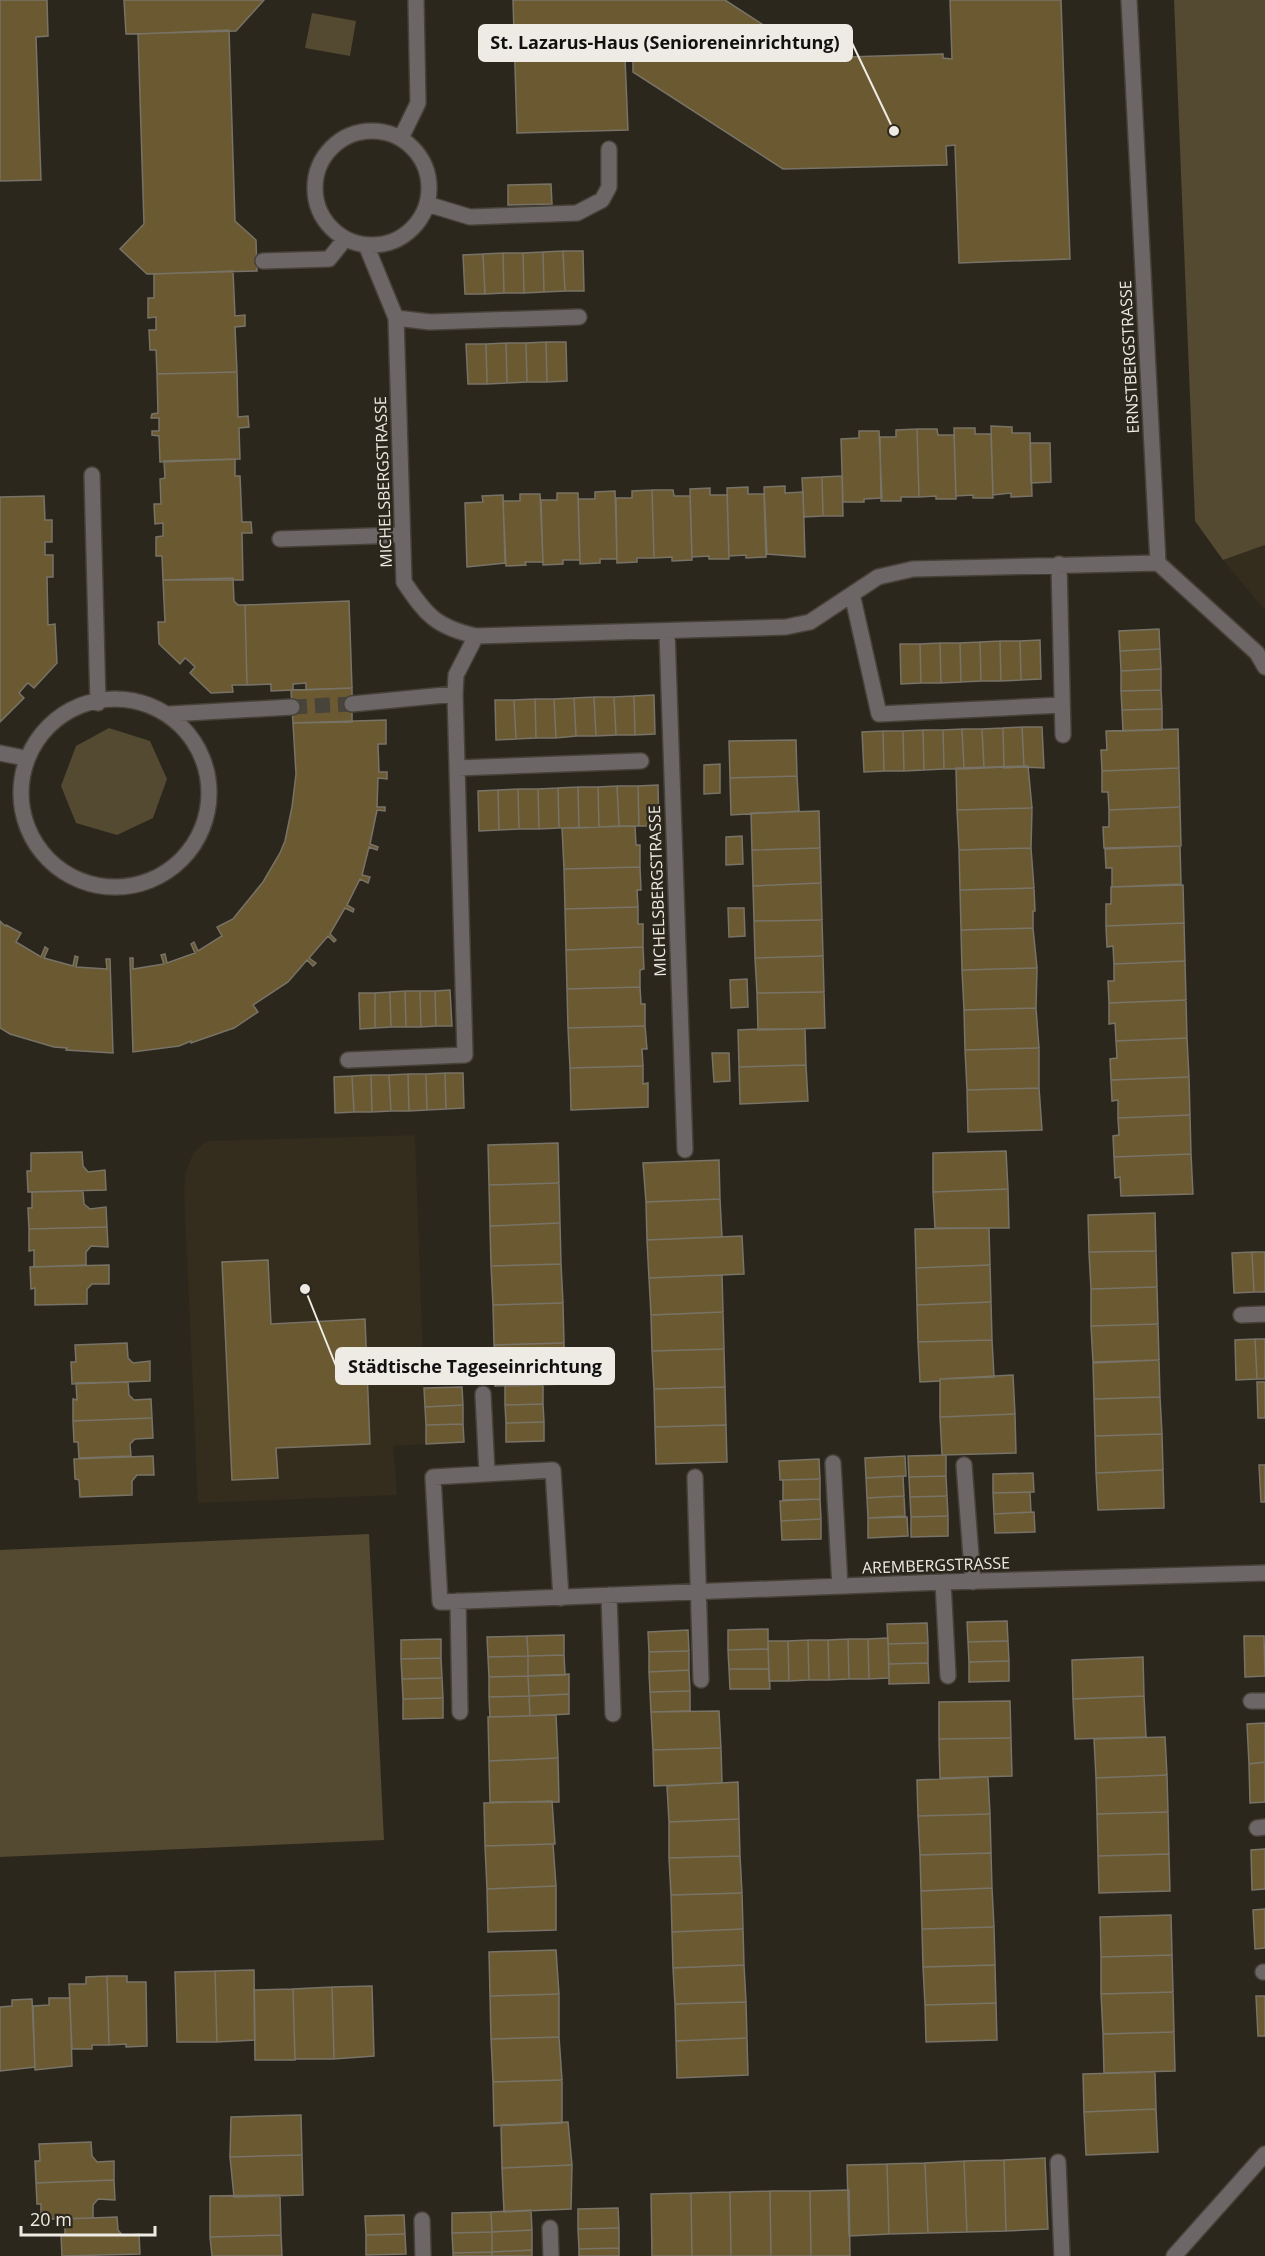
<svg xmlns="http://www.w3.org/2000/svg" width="1265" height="2256" font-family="'Open Sans',sans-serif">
<rect width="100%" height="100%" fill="#2c271d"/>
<path fill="#342c1c" d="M1265 545V610L1223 560Z
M415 1135 426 1444 393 1446 397 1495 198 1503 184 1190 186 1171 193 1154 203 1144 211 1141Z"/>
<path fill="#544931" d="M1174 0H1265V545L1223 560 1195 521Z
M312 13 356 21 350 56 305 48Z
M109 728 150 741 167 779 153 818 117 835 76 823 61 786 76 746Z
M369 1534 384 1840 0 1857V1550Z"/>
<path fill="#6b5931" stroke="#787367" stroke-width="1.5" d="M0 0H47L48 36 36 37 41 180 0 181Z
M124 0H264L236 31 126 34Z
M513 0H725L814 58 943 54V58L952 59 950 0H1061L1070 259 959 263 955 145 946 146 947 165 783 169 633 72V58H625L628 130 517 133Z
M229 30 235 221 256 240 257 271 147 274 120 249 144 224 138 34Z
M551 184 552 204 508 205V185Z
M563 251H583L584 291H565Z
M563 251 565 291 544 292 543 252Z
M543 252 544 292 524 293 523 253Z
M503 253 504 293 485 294 483 254Z
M503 253H523L524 293H504Z
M483 254 485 294H465L463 255Z
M233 271 235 316 245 315V326L235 327 237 372 157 374 156 350H150L149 330H156V317L148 318V298H154V274Z
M546 342H566L567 381 547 382Z
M546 342 547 382H527L526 343Z
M506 343H526L527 382 507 383Z
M506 343 507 383 487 384 486 344Z
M466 344H486L487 384H468Z
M237 372 238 417 248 416 249 427 239 428 240 459 160 462 159 436 152 435V431H159V418H151L152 414 158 413 157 374Z
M991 426 1012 427V433H1030L1032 496 1011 497V493L993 495Z
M954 428H975V434H991L993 498H973V495L956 496Z
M917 429H937L938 435H954L956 499H936V496L919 497Z
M917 429 919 497H901V501H881L880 437H896V430Z
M859 431H879L882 498 864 499V502H843L841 439 859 438Z
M1030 443H1050L1051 482 1031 483Z
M235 459V476H240L242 522H251L252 533H242L243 580H163L162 556H156V537L163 536V523L155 524 154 504H161L160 479 165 478 164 461Z
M842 476 843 516H823L822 477Z
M822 477 823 516 804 517 802 478Z
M785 486V493L803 492 805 557 767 554 764 487Z
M748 487V494H764L766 557 746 558V555L729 556 727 488Z
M710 488V495H727L729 559H709V556L692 557 690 489Z
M652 490H673L674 496H690L692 560 672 561V557L654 558Z
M652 490 654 558H637V562L617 563 616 498H632V491Z
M615 491 617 559H600V563L580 564 578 499H595V492Z
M557 493H578L580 560H563V564L543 565 541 500H557Z
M520 494H540L543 562H525L526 565 506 566 503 501H520Z
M503 495 505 563 467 567 465 503 483 502 482 496Z
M44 496 45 520H52V542H45V555H53V577H47L48 625 55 624 57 663 34 688 28 683 24 687 19 693 24 698 0 722V497Z
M233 578 234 601 238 605H245L247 685H232L233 692 211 693 190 673 195 667 190 662 185 658 180 664 159 644 158 622H165L163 580Z
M349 601 352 688 306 690V683L293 684V690L271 691V684L247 685 245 605Z
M1159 629 1160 649 1120 651 1119 631Z
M1040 640 1041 679 1021 680 1020 641Z
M1000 641 1001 681H981L980 642Z
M1000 641H1020L1021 680 1001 681Z
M980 642 981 681 961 682 960 643Z
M940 643H960L961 682 941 683Z
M940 643 941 683H921L920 644Z
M900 644H920L921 683 901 684Z
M1160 649 1161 669 1121 671 1120 651Z
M1161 669V690L1121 691V671Z
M352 688V722L293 723 291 690Z
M1161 690 1162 709 1122 710 1121 691Z
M654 695 655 734 635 735 634 696Z
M634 696 635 735H616L614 697Z
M594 697 596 736H576L574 698Z
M594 697H614L616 735 596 736Z
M574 698 576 736 556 738 554 699Z
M535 699H554L556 738H536Z
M535 699 536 738 516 739 514 700Z
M495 700H514L516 739 496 740Z
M1162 709V730L1123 731 1122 710Z
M386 720V744H378L379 772H387V779L378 778 377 807H385V811L377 810 370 844 378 847 377 850 369 847 362 875 370 877 368 883 360 879 347 905 354 909 353 912 345 908 330 934 336 940 334 942 328 936 309 958 316 963 313 966 307 960 288 982 253 1005 258 1012 234 1028 191 1043V1041L179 1046 133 1052 130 958H133V969L164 964 161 955 165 954 167 963 195 953 191 944 194 942 198 951 222 936 217 927 233 919 241 909 263 882 280 853 285 841 292 807 296 774 293 723Z
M1022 727 1024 767 1004 768 1003 728Z
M1022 727H1042L1044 768 1024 767Z
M1003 728 1004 767 984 768 982 729Z
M962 729H982L984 768 964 769Z
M962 729 964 769H944L943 730Z
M1178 729 1179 768 1102 771 1101 750H1107L1106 731Z
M923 730 924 770 904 771 903 731Z
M923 730H943L944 769 924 770Z
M883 731 884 771 864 772 862 732Z
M883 731H903L904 771H884Z
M796 740 797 776 730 778 729 741Z
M720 764V793L704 794V765Z
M1028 766 1032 808 957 810 956 768Z
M1179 768 1180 807 1109 810 1108 792H1102V771Z
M797 776 799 811 731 815 730 778Z
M658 785 659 826H639L638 786Z
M617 786 619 826 599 827 598 787Z
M617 786H638L639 826H619Z
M578 787H598L599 827 579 828Z
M578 787 579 828H559L558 788Z
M558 788 559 828 539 829 538 789Z
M518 789 519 829 499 830 498 790Z
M518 789H538L539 829H519Z
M498 790 499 830 479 831 478 791Z
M1180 807 1181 846 1104 848 1103 827H1109V810Z
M1032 808 1031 848 959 850 957 810Z
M819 811 820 848 752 850 751 813Z
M635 826 636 845H640V867L564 869 562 828Z
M742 836 743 864 726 865V837Z
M1180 846 1181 884 1112 887V868H1106L1105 849Z
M820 848 821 883 753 886 752 850Z
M1031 848 1034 888 960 890 959 850Z
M640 867 641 890H637L638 907 565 909 564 869Z
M821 883 822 920 754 921 753 886Z
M1183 885 1184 923 1106 926V904H1111V887Z
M1034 888 1035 911H1033V928L961 930 960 890Z
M638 907V924H643V947L566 950 565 909Z
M728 908H744L745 936 729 937Z
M822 920 823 956 755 958 754 921Z
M0 921 5 926 6 925 21 933 16 942 41 957 45 947 48 949 44 958 73 966 75 956 78 957 76 967 107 969 106 959H110L113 1053 66 1050 67 1048 54 1047 10 1034 0 1028Z
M1184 923 1185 961 1114 964 1113 946 1107 947 1106 926Z
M1033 928 1037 968 962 970 961 930Z
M643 947 644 969 640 970V987L567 989 566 950Z
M823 956 824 992 757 993 755 958Z
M1185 961 1186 1000 1109 1003 1108 981H1114V964Z
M1037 968 1036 1008 964 1010 962 970Z
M747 979 748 1007 731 1008 730 980Z
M640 987 641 1004H645V1026L568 1028 567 989Z
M450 990 452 1026H436L435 991Z
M405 991 406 1027H391L390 992Z
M405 991H420L421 1027H406Z
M420 991H435L436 1026 421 1027Z
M390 992 391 1027 375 1028V993Z
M824 992 825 1028 758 1030 757 993Z
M359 993H375V1028L360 1029Z
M1186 1000 1187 1038 1116 1041 1115 1023 1109 1024V1003Z
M1036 1008 1039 1048 965 1050 964 1010Z
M645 1026 647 1049H642L643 1066 570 1068 568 1028Z
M758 1029H805L806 1065 739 1067 738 1030Z
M1187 1038 1189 1077 1111 1080 1110 1059 1117 1058 1116 1041Z
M1039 1048V1088L967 1090 965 1050Z
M712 1053H729L730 1081 714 1082Z
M806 1065 808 1101 740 1104 739 1067Z
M643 1066V1084L648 1083V1107L571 1110 570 1068Z
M445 1073H463L464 1108 446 1109Z
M445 1073 446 1109 427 1110 426 1074Z
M408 1074H426L427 1110 409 1111Z
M408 1074 409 1111H391L389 1075Z
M371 1075H389L391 1111 372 1112Z
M371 1075 372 1112H354L352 1076Z
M352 1076 354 1112 335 1113 334 1077Z
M1189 1077 1190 1115 1118 1118V1100L1112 1101 1111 1080Z
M1039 1088 1042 1130 968 1132 967 1090Z
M1190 1115 1191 1154 1114 1157 1113 1136 1119 1135 1118 1118Z
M558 1143 559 1183 489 1185 488 1145Z
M1006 1151 1008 1189 933 1192V1153Z
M82 1152 83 1166 88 1172 105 1170 106 1190 28 1192 27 1171H31V1153Z
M1191 1154 1193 1194 1121 1196 1120 1177 1115 1178 1114 1157Z
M719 1160 720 1199 646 1202 643 1163Z
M559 1183 560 1223 490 1226 489 1185Z
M1008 1189 1009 1228H935L933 1192Z
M83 1191 84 1204 90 1209 106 1207 107 1227 29 1229 28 1208H32V1192Z
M720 1199 722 1237 647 1240 646 1202Z
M1155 1213 1156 1251 1089 1252 1088 1215Z
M560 1223 561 1264 491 1266 490 1226Z
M107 1227 108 1247 91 1246 86 1252V1265L34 1267V1250L29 1251V1229Z
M989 1228 990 1265 916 1268 915 1229Z
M742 1236 744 1274 649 1278 647 1240Z
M1156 1251 1157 1287 1091 1289 1089 1252Z
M1252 1252 1254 1292 1234 1293 1232 1253Z
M1252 1252H1265V1292H1254Z
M268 1260 271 1324 365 1319 370 1444 276 1448 278 1478 232 1480 222 1262Z
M561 1264 563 1303 493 1305 491 1266Z
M109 1265V1284H92L87 1289V1304L35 1305V1288L31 1289 30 1267Z
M990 1265 991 1302 917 1305 916 1268Z
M722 1275 723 1312 651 1315 649 1278Z
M1157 1287 1158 1324 1091 1326V1289Z
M991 1302 992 1340 918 1342 917 1305Z
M563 1303 564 1343 494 1345 493 1305Z
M723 1312 724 1349 652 1351 651 1315Z
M1158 1324 1159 1360 1093 1362 1091 1326Z
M1255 1339H1265V1379H1257Z
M1255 1339 1257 1379 1236 1380 1235 1340Z
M992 1340 994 1377 940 1379V1381L920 1382 918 1342Z
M127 1343 128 1358 133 1363 150 1361V1381L72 1384 71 1362H76L75 1345Z
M564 1343 565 1384 495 1386 494 1345Z
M724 1349 725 1387 654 1389 652 1351Z
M1159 1360 1160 1397 1094 1399 1093 1363Z
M1013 1375 1015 1414 940 1417V1379Z
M128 1382 129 1395 134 1400 151 1399 152 1418 73 1421V1399L77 1400 76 1383Z
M1257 1382H1265V1418H1258Z
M543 1385V1404L505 1405V1386Z
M462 1387 463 1405 425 1407 424 1388Z
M725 1387 726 1425 655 1427 654 1389Z
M1160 1397 1162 1434 1095 1436 1094 1399Z
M543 1404 544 1422 506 1423 505 1405Z
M463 1405V1424L426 1425 425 1407Z
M1015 1414 1016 1453 942 1455 940 1417Z
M152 1418 153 1438 135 1439 130 1444 131 1456 79 1458 78 1442H74L73 1421Z
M544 1422V1441L506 1442V1423Z
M463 1424 464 1442 426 1444V1425Z
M726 1425 727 1462 656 1464 655 1427Z
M1162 1434 1163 1470 1096 1473 1095 1436Z
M946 1455V1476L909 1477 908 1456Z
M153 1456 154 1475H137L132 1481V1495L80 1497 79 1480 75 1479 74 1459Z
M905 1456 906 1476 866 1478 865 1458Z
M819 1459 820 1479 780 1480 779 1461Z
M1259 1465H1265V1502H1261Z
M1163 1470 1164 1508 1098 1510 1096 1473Z
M1033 1473 1034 1492 993 1493V1474Z
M903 1476 904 1496 867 1498 866 1478Z
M946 1476 947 1496 910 1497 909 1477Z
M820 1479V1499L783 1500V1480Z
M1030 1492 1031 1512 994 1514 993 1493Z
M904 1496 905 1516 868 1518 867 1498Z
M947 1496 948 1516 911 1517 910 1497Z
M820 1499 821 1519 781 1521 780 1501Z
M1034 1512 1035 1532 995 1533 994 1514Z
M948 1516V1536L911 1537V1517Z
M907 1517 908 1536 868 1538V1518Z
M821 1519V1539L782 1540 781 1521Z
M1007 1621 1008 1641 968 1642 967 1622Z
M927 1623 928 1643 888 1644 887 1624Z
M768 1629V1649L728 1650V1630Z
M688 1630 689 1651 649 1652 648 1632Z
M564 1635V1655L528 1656 527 1636Z
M527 1636 528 1656 488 1657 487 1637Z
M1244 1636H1264L1265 1676 1245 1677Z
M888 1638 889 1678 869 1679 868 1639Z
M441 1639V1658L401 1659V1640Z
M848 1639H868L869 1679H849Z
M848 1639 849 1679 829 1680 828 1640Z
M808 1640H828L829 1680H809Z
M808 1640 809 1680 789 1681 788 1641Z
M768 1641H788L789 1681H769Z
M1008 1641 1009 1661 969 1662 968 1642Z
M928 1643V1663L889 1664 888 1644Z
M768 1649 769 1669H729L728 1650Z
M689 1651V1670L649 1672V1652Z
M564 1655 565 1675 528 1676V1656Z
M528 1656V1676L489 1677 488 1657Z
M1143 1657 1144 1696 1073 1699 1072 1660Z
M441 1658 442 1678 402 1679 401 1659Z
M1009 1661V1681L969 1682V1662Z
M928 1663 929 1683 889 1684V1664Z
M729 1669H769L770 1689H730Z
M689 1670 690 1691 650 1692 649 1672Z
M569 1674V1694L529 1696 528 1676Z
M528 1676 529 1696 489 1697V1677Z
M442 1678 443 1698 403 1699 402 1679Z
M690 1691V1711L651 1712 650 1692Z
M569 1694V1714L530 1716 529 1696Z
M529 1696 530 1716 490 1717 489 1697Z
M1144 1696 1146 1737 1075 1739 1073 1699Z
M443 1698V1718L403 1719V1699Z
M1010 1701 1011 1738 939 1739V1702Z
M719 1711 721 1748 653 1750 651 1712Z
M556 1715 558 1758 489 1761 488 1717Z
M1265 1723V1762L1249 1764 1247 1724Z
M1165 1737 1167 1775 1096 1778 1094 1739Z
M1011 1738 1012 1776 940 1778 939 1739Z
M721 1748 722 1783 654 1786 653 1750Z
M558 1758 559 1802H490L489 1761Z
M1265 1762V1802L1250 1803 1249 1764Z
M1167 1775 1168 1812 1097 1814 1096 1778Z
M988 1777 990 1814 918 1816 917 1780Z
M738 1782 739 1819 669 1822 667 1786Z
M552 1801 555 1844 485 1846 484 1803Z
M1168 1812 1169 1854 1098 1856 1097 1814Z
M990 1814 991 1853 920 1855 918 1816Z
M739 1819 740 1856 669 1858V1822Z
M553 1844 556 1886 487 1889 485 1846Z
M1265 1849V1889L1252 1890 1251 1850Z
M991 1853 992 1888 921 1891 920 1855Z
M1169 1854 1170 1891 1099 1893 1098 1856Z
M740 1856 742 1893 671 1895 669 1858Z
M556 1886V1930L488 1932 487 1889Z
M992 1888 994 1927 922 1929 921 1891Z
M742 1893 743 1929 672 1932 671 1895Z
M1265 1909V1948L1255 1949 1253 1910Z
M1171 1915 1172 1955 1101 1957 1100 1917Z
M994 1927 995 1965 923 1967 922 1929Z
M743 1929 744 1965 673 1968 672 1932Z
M556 1950 559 1994 490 1996 489 1952Z
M1172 1955 1173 1992 1101 1994V1957Z
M744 1965 746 2002 675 2004 673 1968Z
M995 1965 996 2003 925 2005 923 1967Z
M254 1970 255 2040 217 2042 215 1971Z
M215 1971 217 2042H177L175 1972Z
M107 1976H127V1982H146L147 2046 126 2047V2044L109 2045Z
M107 1976 109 2045H92V2049H72L69 1984H86V1977Z
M372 1986 374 2056 334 2059 332 1987Z
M332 1987 334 2059H295L293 1989Z
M293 1989 295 2060H255L254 1990Z
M1173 1992 1174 2032 1103 2034 1101 1994Z
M559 1994V2037L491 2039 490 1996Z
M1256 1996H1265V2036H1258Z
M49 1998H70L72 2066 35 2070 33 2006 49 2005Z
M32 1999 35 2067 0 2071V2007L12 2006V2000Z
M746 2002 747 2038 676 2041 675 2004Z
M996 2003 997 2040 926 2042 925 2005Z
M1174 2032 1175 2071 1104 2073 1103 2034Z
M559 2037 562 2080 493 2082 491 2039Z
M747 2038 748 2075 677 2078 676 2041Z
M1155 2072 1156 2109 1084 2112 1083 2074Z
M562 2080V2123L494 2126 493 2082Z
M1156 2109 1158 2152 1086 2155 1084 2112Z
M301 2115 302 2155 230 2157 231 2117Z
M568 2122 572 2165 502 2168 501 2125Z
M91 2142 92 2156 97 2162 114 2161V2180L36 2183 35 2161H40L39 2144Z
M302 2155 303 2195 234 2197 230 2157Z
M1045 2158 1048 2229 1006 2231 1004 2160Z
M1004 2160 1006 2231 967 2232 964 2161Z
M964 2161 967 2232 928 2233 925 2163Z
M925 2163 928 2233 889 2234 887 2164Z
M887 2164 889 2234 849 2236 847 2165Z
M572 2165 571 2209 504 2212 502 2168Z
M114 2180 115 2200 98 2199 93 2205V2218L41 2219V2204H37L36 2183Z
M849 2190 850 2256H811L810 2191Z
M770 2191 771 2256H731L730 2192Z
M770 2191H810L811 2256H771Z
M730 2192 731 2256H692L691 2193Z
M691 2193 692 2256H652L651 2194Z
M280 2195 281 2235 210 2237V2196Z
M618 2208 619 2228 578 2229V2209Z
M531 2210 532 2230 492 2232 491 2212Z
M491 2212 492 2232 452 2233V2213Z
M404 2215 405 2234 366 2235 365 2216Z
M117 2217 118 2230 123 2236 139 2234 140 2254 62 2256 61 2235H65V2219Z
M619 2228V2248L579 2249 578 2229Z
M532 2230V2250L492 2252V2232Z
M492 2232V2252L453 2253 452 2233Z
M405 2234 406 2254 366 2255V2235Z
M281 2235 282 2256H212L210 2237Z
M619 2248V2256H579V2249Z
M532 2250V2256H492V2252Z
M492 2252V2256H453V2253Z"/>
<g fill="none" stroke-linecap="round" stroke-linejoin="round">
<path stroke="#49443b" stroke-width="15" stroke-dasharray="15 8" stroke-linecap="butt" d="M292 707 352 704"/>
<defs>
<path id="minor" d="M1129 0 1158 563 1257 653 1265 667
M315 188a57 57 0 1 1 114 0a57 57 0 1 1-114 0Z
M401 138 418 103 416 0
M427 204 470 217 577 213 602 200 609 187V149
M366 245 396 318 404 582C426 615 436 627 476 636L786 627 810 622 878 577 913 569 1158 563
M263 261 329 259 345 239
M396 318 430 322 579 317
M92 475 98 703
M280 539 401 535
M1059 564 1063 735
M852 594 879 714 1062 705
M667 631 685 1150
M21 793a94 94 0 1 1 188 0a94 94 0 1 1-188 0Z
M352 704 455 694
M170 714 292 707
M0 753 25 758
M457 768 641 761
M348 1060 465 1055 455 694 456 675 476 636
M1241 1315 1265 1314
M483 1394 487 1473
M833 1463 840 1586
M964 1465 973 1582
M695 1477 701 1680
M943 1582 948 1676
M609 1595 613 1714
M561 1598 553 1470 433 1477 440 1602 943 1582 1265 1573
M458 1601 460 1712
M1251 1701H1265
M1257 1828 1265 1827
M1263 1972H1265
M1058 2162 1062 2256
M422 2220 423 2256
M550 2228 551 2256
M1174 2256 1265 2154"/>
</defs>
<use href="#minor" stroke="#474239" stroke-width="18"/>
<use href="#minor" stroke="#6d6666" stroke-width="15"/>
</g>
<g text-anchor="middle" stroke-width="5" stroke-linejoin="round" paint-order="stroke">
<g font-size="16" fill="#eeebe4" stroke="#2c271d">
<text transform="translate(1129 357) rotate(-93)" y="6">ERNSTBERGSTRASSE</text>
<text transform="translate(383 482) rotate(-92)" y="6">MICHELSBERGSTRASSE</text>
<text transform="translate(657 891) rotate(-92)" y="6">MICHELSBERGSTRASSE</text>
<text transform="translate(936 1565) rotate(-2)" y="6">AREMBERGSTRASSE</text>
</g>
</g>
<path fill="none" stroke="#eeebe4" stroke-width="2" d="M894 131L852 43M305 1289L336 1366"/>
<g fill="#eeebe4" stroke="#2c271d" stroke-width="2">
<circle cx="894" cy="131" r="6"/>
<circle cx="305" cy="1289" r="6"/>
</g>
<g fill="#eeebe4" stroke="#eeebe4" stroke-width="2">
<rect x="479" y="25" width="373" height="36" rx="6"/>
<rect x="336" y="1348" width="278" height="36" rx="6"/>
</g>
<g font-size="18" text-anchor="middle" font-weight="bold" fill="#111">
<text x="665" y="49">St. Lazarus-Haus (Senioreneinrichtung)</text>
<text x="475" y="1373">Städtische Tageseinrichtung</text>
</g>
<path d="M21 2226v9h134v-9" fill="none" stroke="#eeebe4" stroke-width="3"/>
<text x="30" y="2226" font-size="18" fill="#eeebe4" stroke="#2c271d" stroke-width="4.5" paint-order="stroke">20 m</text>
</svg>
